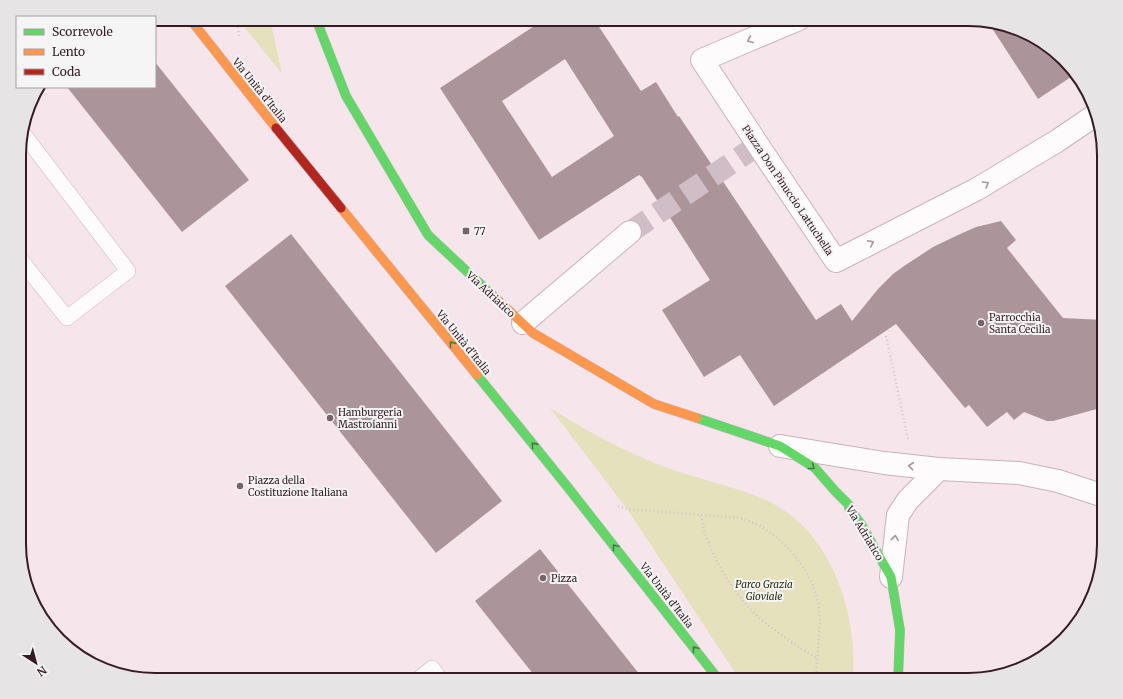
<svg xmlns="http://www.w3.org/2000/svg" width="1123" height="699" font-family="Merriweather,serif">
<rect width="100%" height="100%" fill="#f6e6ec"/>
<path fill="#e4e1bc" d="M238 19H270L282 74Z
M550 408C587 431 622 450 662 466 696 479 732 485 766 500 781 507 796 518 807 530 812 535 816 542 820 547 846 586 856 634 853 680H740L627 509Z"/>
<path fill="#ab959a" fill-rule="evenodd" d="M545 19H594L641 91 656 82 678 117 679 116 816 320 841 304 852 321 878 289 893 274 904 266 933 247 958 235 976 227 1001 221 1016 240 1007 248 1063 318 1104 320V407L1053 421H1047L1024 412 1014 420 1007 412 987 427 969 405 965 408 896 324 774 406 740 355 704 377 662 310 710 280 667 213 666 214 642 177 639 175 539 240 440 88ZM565 59 614 136 552 177 502 101Z
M988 22 1011 26 1043 42 1074 75 1038 99Z
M155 62 249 180 182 232 67 87H155Z
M291 234 502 501 436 553 225 286Z
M540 549 644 680H538L475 601Z"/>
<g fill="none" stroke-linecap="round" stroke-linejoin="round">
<path stroke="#d0bdc5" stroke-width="22" stroke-dasharray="22 11" stroke-linecap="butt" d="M630 232 758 145"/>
<defs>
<path id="lane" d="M20 259 67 318 128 271 22 132
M417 680 432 668 441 680"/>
<path id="street" d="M799 19 702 60 758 145 836 261 977 189 1057 141 1094 116
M523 323 630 232
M780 446 884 463 939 469 1019 473 1058 481 1104 496
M891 577 898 515 908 500 939 469"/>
<path id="fast" d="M316 19 346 96 428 235 490 293
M477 375 566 485 719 680
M697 418 780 446 815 468 835 491 849 505V508L861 524 891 577 900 630 898 680"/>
<path id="slow" d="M190 19 276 128
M341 208 477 375
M490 293 533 333 654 404 697 418"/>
<path id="jam" d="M276 128 341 208"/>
</defs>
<use href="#lane" stroke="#c7b3bc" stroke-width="16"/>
<use href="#street" stroke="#c7b3bc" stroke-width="24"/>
<use href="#fast" stroke="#c7b3bc" stroke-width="10"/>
<use href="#slow" stroke="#c7b3bc" stroke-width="10"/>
<use href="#jam" stroke="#c7b3bc" stroke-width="10"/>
<path stroke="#d0c7cb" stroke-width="2.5" stroke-dasharray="1 3" stroke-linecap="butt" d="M237 19 239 37
M886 336 908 439
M618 506 627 509 740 518 759 525 775 536 790 550 802 565 812 583 818 601 820 621 816 680
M701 515C703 523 704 532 707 539 720 573 742 606 772 628 787 639 802 649 818 659"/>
<use href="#lane" stroke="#fefbfc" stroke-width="15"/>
<use href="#street" stroke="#fefbfc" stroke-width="22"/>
<use href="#fast" stroke="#63d668" stroke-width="9"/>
<use href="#slow" stroke="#ff974d" stroke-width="9"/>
<use href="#jam" stroke="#b3261e" stroke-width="9"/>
</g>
<defs><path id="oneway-chevron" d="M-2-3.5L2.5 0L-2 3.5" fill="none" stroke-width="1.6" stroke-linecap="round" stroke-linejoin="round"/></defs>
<g stroke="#a4969c">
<use href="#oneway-chevron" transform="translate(750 40) rotate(157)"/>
<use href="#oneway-chevron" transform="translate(986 184) rotate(-31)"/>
<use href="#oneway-chevron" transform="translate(871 243) rotate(-27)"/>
<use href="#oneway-chevron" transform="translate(911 466) rotate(-174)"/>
<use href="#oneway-chevron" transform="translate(895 538) rotate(-84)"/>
</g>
<g stroke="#4c7848">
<use href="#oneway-chevron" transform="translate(452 344) rotate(-129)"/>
<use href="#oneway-chevron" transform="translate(534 445) rotate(-129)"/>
<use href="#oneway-chevron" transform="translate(812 467) rotate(38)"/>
<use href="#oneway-chevron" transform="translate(615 547) rotate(-128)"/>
<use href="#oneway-chevron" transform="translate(695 649) rotate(-128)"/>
</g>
<g fill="#79626c" stroke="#f5f5f5" stroke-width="1.5">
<rect x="462" y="227" width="8" height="8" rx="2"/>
<circle cx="981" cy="323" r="4"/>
<circle cx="330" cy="418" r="4"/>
<circle cx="240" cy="486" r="4"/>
<circle cx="543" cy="578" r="4"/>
</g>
<g text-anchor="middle" stroke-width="4" stroke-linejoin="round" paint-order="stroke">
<g font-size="10" fill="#361b27" stroke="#f5f5f5">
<text transform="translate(260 90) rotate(51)" y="4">Via Unità d'Italia</text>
<text transform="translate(788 190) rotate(56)" y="4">Piazza Don Pinuccio Lattuchella</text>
<text transform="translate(491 294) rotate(43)" y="4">Via Adriatico</text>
<text transform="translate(464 342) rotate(51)" y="4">Via Unità d'Italia</text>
<text transform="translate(865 533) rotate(59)" y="4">Via Adriatico</text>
<text transform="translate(667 595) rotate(52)" y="4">Via Unità d'Italia</text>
</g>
<g font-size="10" fill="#361b27" stroke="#f5f5f5" text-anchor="start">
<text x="474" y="235">77</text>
<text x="989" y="321">Parrocchia<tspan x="989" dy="12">Santa Cecilia</tspan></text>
<text x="338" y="416">Hamburgeria<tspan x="338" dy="12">Mastroianni</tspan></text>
<text x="248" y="484">Piazza della<tspan x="248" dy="12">Costituzione Italiana</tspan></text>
<text x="551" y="582">Pizza</text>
</g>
<g font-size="10" font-style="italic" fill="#2a2d09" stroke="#f5f5f5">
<text x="764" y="588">Parco Grazia<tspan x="764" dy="12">Gioviale</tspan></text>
</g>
</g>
<path d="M0 0H1123V699H0ZM155 26H968A129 129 0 0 1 1097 155V544A129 129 0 0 1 968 673H155A129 129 0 0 1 26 544V155A129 129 0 0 1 155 26Z" fill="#e6e4e5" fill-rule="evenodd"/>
<path fill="none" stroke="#361b27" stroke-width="2" d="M155 26H968A129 129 0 0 1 1097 155V544A129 129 0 0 1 968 673H155A129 129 0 0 1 26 544V155A129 129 0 0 1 155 26Z"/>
<rect x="16" y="16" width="140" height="72" fill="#f5f5f5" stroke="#a99ea3"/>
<rect x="24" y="29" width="20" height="6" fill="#63d668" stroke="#a99ea3"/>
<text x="52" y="36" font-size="12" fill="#361b27">Scorrevole</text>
<rect x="24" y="49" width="20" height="6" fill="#ff974d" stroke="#a99ea3"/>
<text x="52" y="56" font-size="12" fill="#361b27">Lento</text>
<rect x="24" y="69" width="20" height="6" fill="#b3261e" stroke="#a99ea3"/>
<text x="52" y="76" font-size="12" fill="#361b27">Coda</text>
<g transform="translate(36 663) rotate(144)" stroke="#f5f5f5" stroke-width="3" paint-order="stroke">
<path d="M0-3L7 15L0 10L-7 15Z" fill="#361b27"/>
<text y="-6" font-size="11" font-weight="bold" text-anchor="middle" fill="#361b27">N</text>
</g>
</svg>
